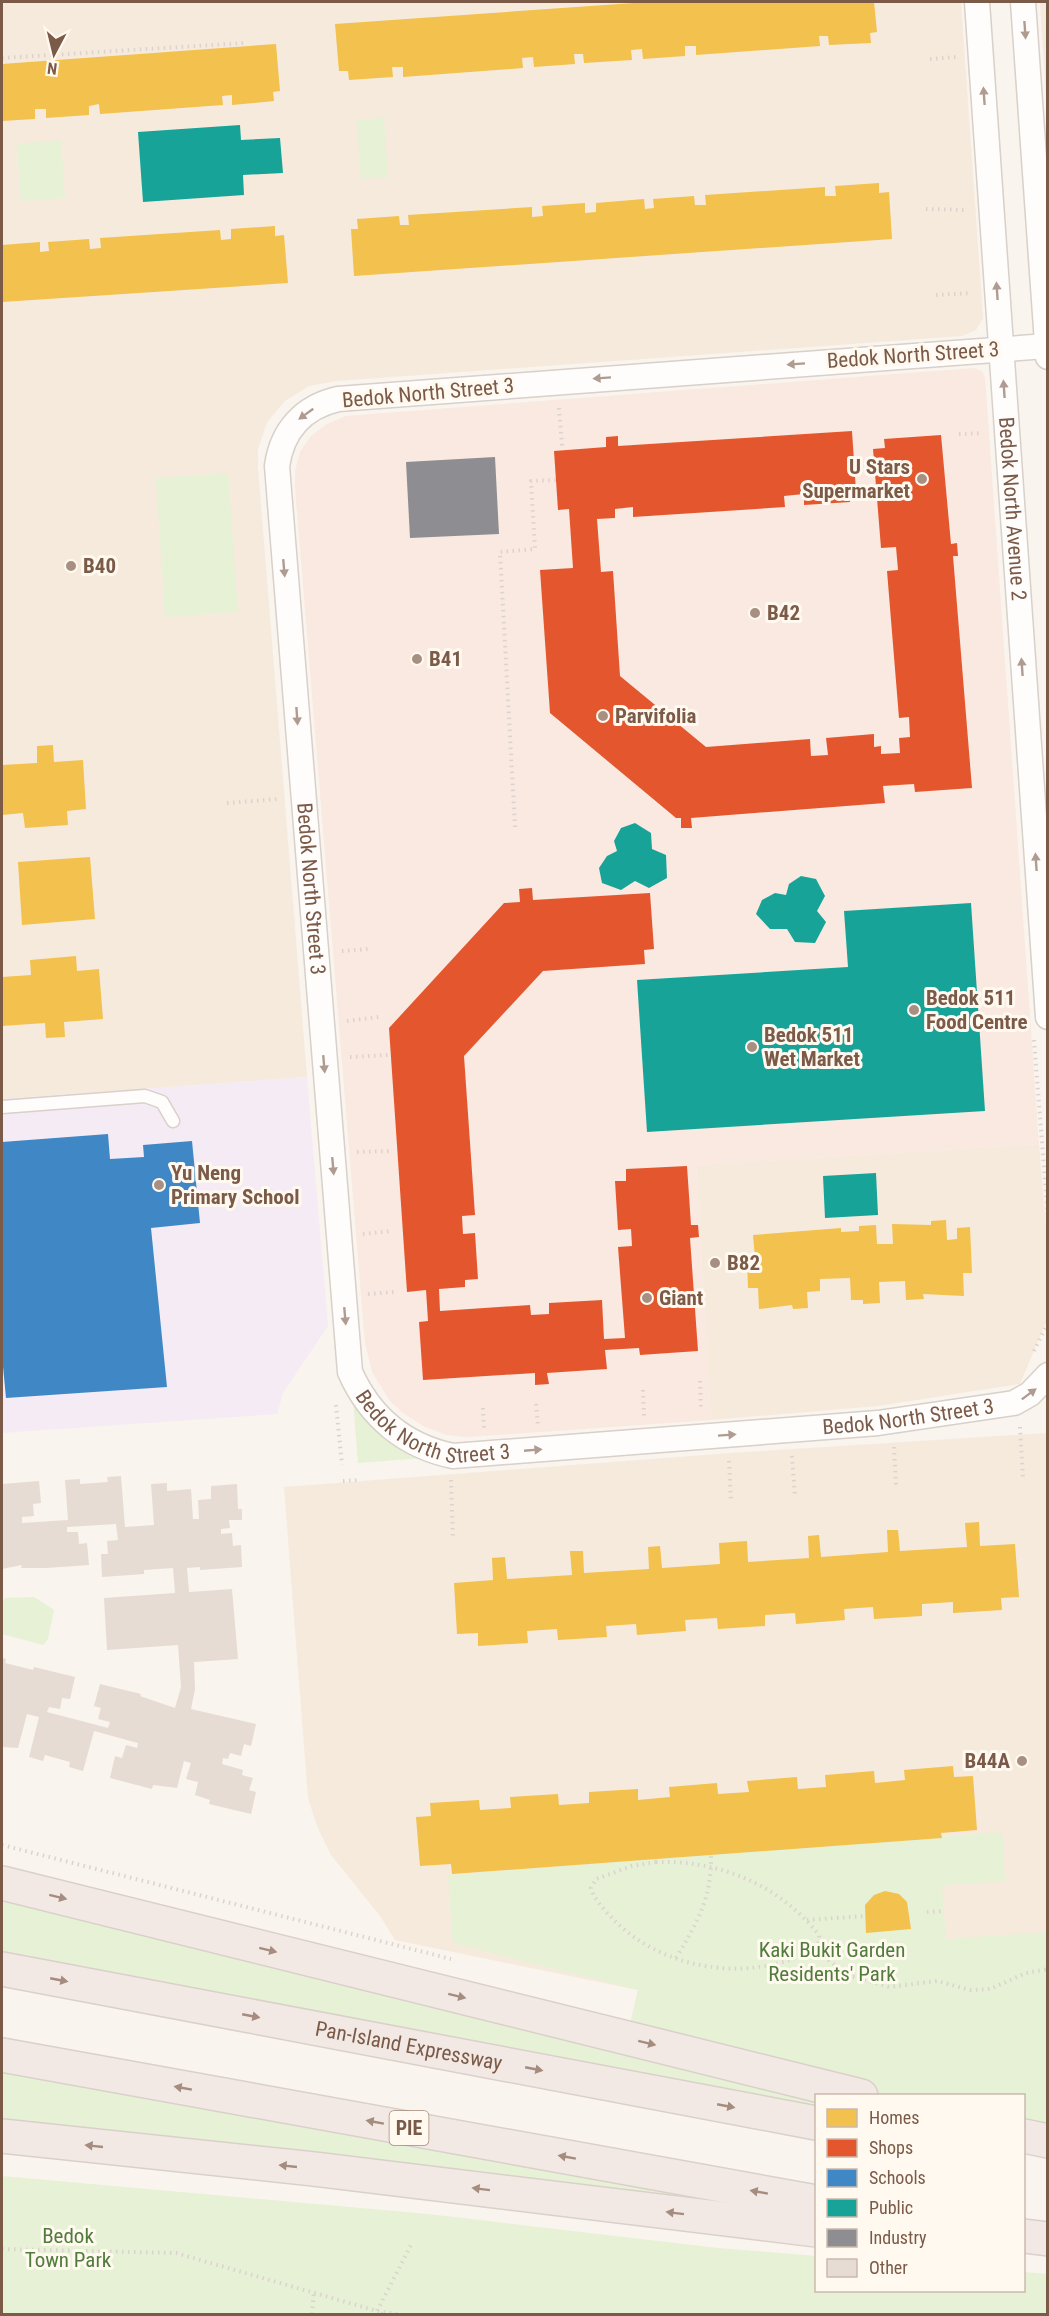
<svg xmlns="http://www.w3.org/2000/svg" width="1049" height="2316" font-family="'Roboto Condensed',sans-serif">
<rect width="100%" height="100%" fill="#f9f4ed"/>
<path fill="#f6eadd" d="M2 2H961L983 318 976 330 962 336 337 381 309 386 285 401 267 422 258 449V468L307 1077 2 1099Z
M1040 2H1047V113Z
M1039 1144 1047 1238V1320L1020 1384 878 1406 711 1420 696 1165Z
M1047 1433V2137L1024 2096 883 2095 628 2032 638 1990 395 1940 380 1916 331 1855 317 1826 308 1798 284 1487 730 1453Z"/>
<path fill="#f9e9e0" d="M974 368 982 371 985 378 1039 1144 696 1165 711 1420 467 1437 447 1435 425 1427 403 1413 390 1401 372 1372 365 1343 295 487V471L300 452 311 436 327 424 346 416Z"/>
<path fill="#f5ebf5" d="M307 1077 328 1326 283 1393 277 1414 2 1433V1099Z"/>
<path fill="#e6f1d6" d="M384 118 388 177 361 179 357 120Z
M61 140 65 198 21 201 17 144Z
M228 473 238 612 165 617 156 478Z
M351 1375 359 1391 450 1456 358 1463Z
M34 1597 54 1610 48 1639 43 1645 2 1634V1603L5 1598Z
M1002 1832 1005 1881 942 1885 946 1939 1047 1932V2136L1024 2130V2096L886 2095 629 2031 638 1990 453 1943 448 1875Z
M2 1883 816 2096V2122L2 1969Z
M2 2051 781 2199 816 2226 2 2135Z
M2 2176 428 2214 718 2248 816 2256V2290H1024V2272L1047 2274V2314H2Z"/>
<path fill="#f2c14e" d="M648 2H874L877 32 870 33 871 43 829 45 828 36H819L820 46 696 55V46H685V56L643 59 642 49 631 50 632 60 584 63 583 54H574L575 64 534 67 533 57 522 58 523 68 403 77V67H392L393 77 349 80 348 71H339L335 24Z
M276 44 280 91 273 92 274 101 232 105V95L222 96 223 105 100 114 99 104 89 106V115L46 118V109H35V119L2 121V64Z
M879 183V193L889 192 892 239 354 276 351 229H358L357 219 399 216 400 225H409L408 215 532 207V217L543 216 542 206 585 203V213L596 212V203L644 199 645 209 654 208 653 199 694 196 695 205H706L705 195 825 187V196H836L835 186Z
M275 226V236L284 235 288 283 2 302V245L40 242V252L49 251 48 242 89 239 90 249 101 248 100 238 220 230 221 240 231 239V229Z
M53 745 54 762 83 760 86 809 67 811 68 825 25 828 23 813 2 815V765L37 763V746Z
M90 857 95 919 22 925 18 862Z
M76 956 77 971 99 969 103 1019 64 1022 65 1037 46 1038 45 1023 2 1026V977L31 975 30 960Z
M946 1220 947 1240 957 1239V1228L970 1227 972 1273H963L964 1296 923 1294 924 1299 906 1300 905 1281 879 1282 880 1303 863 1304V1300H851L850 1278 820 1279V1291L807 1292 808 1308 793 1309 792 1305 759 1309 758 1288H748L747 1258H755L753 1235 841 1228V1232L859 1231V1226L876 1225 877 1244H893L892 1224 931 1225V1221Z
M979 1522 980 1546 1015 1544 1019 1597 1001 1598 1002 1610 953 1613V1602L922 1604V1616L874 1619 873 1607 844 1609 845 1620 796 1624 795 1613 765 1615V1626L718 1629 717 1618 685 1620 686 1631 637 1635 636 1624 606 1626 607 1637 558 1640 557 1629 527 1631 528 1643 478 1646V1633L457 1634 454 1583 493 1580 492 1558 505 1557 507 1579 572 1575 570 1551H583L584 1573 649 1569 648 1547 660 1546 662 1568 720 1564 719 1543 747 1541 748 1562 809 1558 808 1536 819 1535 821 1557 888 1552 887 1530H898L900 1551 967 1547 965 1523Z
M953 1766 954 1777 973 1776 977 1830 941 1833 942 1838 452 1874 451 1864 420 1866 416 1817 431 1816 430 1803 479 1800 480 1810 511 1808 510 1797 558 1794 559 1805 589 1803V1792L638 1789V1800L670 1797 669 1787 717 1783 718 1794 749 1792 747 1781 797 1777 798 1789 826 1787 825 1775 874 1771 875 1783 905 1780 904 1770Z
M885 1891 899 1894 907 1902 911 1929 866 1933 865 1905 874 1895Z"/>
<path fill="#e4572e" d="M852 431 856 491H849L850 502 804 505V494L784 496 785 507 633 517V507L615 509V518L597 519 601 572 613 571 620 676 706 747 810 739 811 756 828 755 826 738 874 734V747L881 746V754L900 753 899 738 910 737 909 717 899 718 887 571 898 570 896 547 881 548 873 449 885 448 884 439 941 435 951 544 957 543 958 556H953L972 788 915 792 914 784 883 786 885 803 691 818 692 828H681V818H676L550 713 540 570 573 568 569 509 558 510 554 451 606 447V437L618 436V446Z
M532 888 533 900 650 893 654 949 644 950 645 964 543 971 464 1056 475 1215 462 1216 463 1234 475 1233 478 1279 465 1280V1287L439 1289 440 1311 530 1305 531 1315 549 1314V1303L602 1300 604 1339 625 1338 618 1247 632 1246 631 1229 618 1230 615 1181H626V1169L687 1166 691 1225H698L699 1237 690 1238 698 1351 640 1355 639 1348 605 1350 607 1369 547 1373 549 1384 535 1385V1373L423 1380 419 1322 428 1321 426 1290 407 1292 389 1028 504 903 520 902 519 889Z"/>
<path fill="#3f88c5" d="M108 1134 110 1159 144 1157 143 1145 192 1141 200 1223 151 1228 167 1387 6 1398 2 1356V1142Z"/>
<path fill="#17a398" d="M240 125 241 140 280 138 283 173 243 175 244 195 143 202 138 132Z
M635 823 651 833 652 849 666 855 667 878 649 888 635 881 621 890 602 883 599 868 607 856 617 851 614 841 621 828Z
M801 876 816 879 825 896 817 911 826 922 815 943 795 942 787 929H770L756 914 762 900 775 893 786 895 789 884Z
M971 903 985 1111 647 1132 637 980 848 967 844 911Z
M876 1173 878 1215 825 1218 823 1176Z"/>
<path fill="#8d8d92" d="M495 457 499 534 410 538 406 462Z"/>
<path fill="#e6dcd4" d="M121 1476 125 1527 154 1525 151 1484 167 1483V1491L191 1489 193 1519H199L198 1500 211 1499V1486L237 1484 238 1509H242V1520H229L230 1528 221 1529V1534L232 1533 233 1546 241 1545 242 1567 200 1570V1567L187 1568 189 1592 232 1589 238 1659 194 1662 195 1689 191 1709 256 1724 251 1746 244 1744 241 1756 230 1753 228 1759 223 1758 222 1764 243 1770 242 1775 253 1778 249 1790 256 1792 251 1814 209 1804 210 1800 195 1795 198 1782 186 1779 191 1763 184 1761 177 1788 153 1785 152 1789 110 1778 115 1756 122 1758 126 1745 137 1748 138 1743 94 1731 83 1771 69 1767 70 1762 45 1755 43 1761 29 1757 39 1717 27 1714 18 1748 2 1747V1658L6 1659 5 1663 33 1670 34 1667 75 1677 70 1699 62 1698 60 1709 49 1707 47 1712 108 1728 110 1722 98 1719 101 1708 94 1706 100 1684 141 1694 140 1696 175 1708 181 1687 178 1645 107 1650 104 1598 175 1593 173 1568 144 1570V1574L102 1577 101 1554H108L107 1541 118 1540 116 1524 67 1527V1532H78L79 1544 87 1543 89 1565 46 1568H21L22 1565 2 1569V1484L39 1481 41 1503 33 1504 34 1516 22 1517V1523L68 1520 65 1480 80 1479V1484L108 1482 107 1477Z"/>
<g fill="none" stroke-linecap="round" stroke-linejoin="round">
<defs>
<path id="service" d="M2 1107 145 1096 162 1102 173 1121"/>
<g id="minor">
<path id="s1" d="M977 2 1048 1017"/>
<path d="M1023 2 1048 357"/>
<path id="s2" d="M1047 346 338 399C303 407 282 431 277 466L350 1372C370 1417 405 1446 453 1456L878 1423 1014 1403 1030 1394 1048 1375"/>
</g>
<g id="motorway">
<path d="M2 1883 861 2096"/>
<path id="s3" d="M2 1969 816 2123"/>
<path d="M2 2055 816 2202"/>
<path d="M2 2136 314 2169 816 2230"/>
<path d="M1024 2136 1048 2141"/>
<path d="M1024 2236 1048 2239"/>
</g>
</defs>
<use href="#service" stroke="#d8d0c9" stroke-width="15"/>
<use href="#minor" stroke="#d8d0c9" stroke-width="27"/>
<use href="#motorway" stroke="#dad0ca" stroke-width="36"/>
<path stroke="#dcd3ce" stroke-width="4" stroke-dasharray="1.5 4.5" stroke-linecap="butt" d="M2 58 244 43
M930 59 956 57
M926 209 967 210
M936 295 972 293
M559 408 562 446
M959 434 982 433
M227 803 278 799
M515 827 500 552 535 549 531 481 556 480
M342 951 369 949
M347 1021 379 1017
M1034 1040 1048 1218
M350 1057 388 1055
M357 1152 392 1151
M363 1234 392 1231
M368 1294 394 1292
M1034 1351 1048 1322
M700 1381 701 1410
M643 1390 644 1416
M536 1404 538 1425
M336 1405 342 1465
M483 1408 484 1428
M1020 1427 1023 1479
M894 1447 896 1485
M792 1456 795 1497
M729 1461 731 1502
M451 1480 453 1540
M343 1481 359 1480
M2 1845 451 1959
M656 1862C719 1860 780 1885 819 1935 821 1948 811 1951 800 1956 738 1982 659 1967 612 1918 604 1910 594 1899 591 1888L596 1879 632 1866Z
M927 1912 944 1911
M807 1920 865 1916
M814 1949 848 1975 889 1987 937 1981 970 1990 990 1989 1026 1973 1048 1969
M676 1958C697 1923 712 1898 711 1855
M2 2249 176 2253 377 2311 398 2314
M312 2314 314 2292
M382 2314 377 2311 412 2243"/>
<use href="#service" stroke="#fefdfc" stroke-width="12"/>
<use href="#minor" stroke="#fefdfc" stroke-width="24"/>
<use href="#motorway" stroke="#f2e9e5" stroke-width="33"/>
</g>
<defs><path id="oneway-solid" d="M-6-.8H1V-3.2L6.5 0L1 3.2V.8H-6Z" transform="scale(1.5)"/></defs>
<g fill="#af9b90">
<use href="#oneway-solid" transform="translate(1025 30) rotate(86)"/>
<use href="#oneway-solid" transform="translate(984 96) rotate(-94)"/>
<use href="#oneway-solid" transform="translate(997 291) rotate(-94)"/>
<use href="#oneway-solid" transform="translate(796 364) rotate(176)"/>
<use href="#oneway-solid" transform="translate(602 378) rotate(176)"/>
<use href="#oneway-solid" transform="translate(1004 389) rotate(-94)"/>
<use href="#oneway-solid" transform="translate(306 414) rotate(144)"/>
<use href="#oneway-solid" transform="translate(284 568) rotate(85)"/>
<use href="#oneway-solid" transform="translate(1022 667) rotate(-94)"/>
<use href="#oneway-solid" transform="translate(297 716) rotate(86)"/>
<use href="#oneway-solid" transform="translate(1036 862) rotate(-94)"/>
<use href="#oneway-solid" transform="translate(324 1064) rotate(85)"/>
<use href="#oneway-solid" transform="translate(333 1166) rotate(85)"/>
<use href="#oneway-solid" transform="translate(345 1316) rotate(85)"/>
<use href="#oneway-solid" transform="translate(1029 1394) rotate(-37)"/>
<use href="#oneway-solid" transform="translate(727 1435) rotate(-4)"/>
<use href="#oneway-solid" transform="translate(533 1450) rotate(-5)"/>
</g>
<g fill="#a58c7f">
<use href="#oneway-solid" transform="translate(58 1897) rotate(14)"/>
<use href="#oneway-solid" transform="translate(268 1950) rotate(14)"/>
<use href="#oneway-solid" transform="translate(59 1980) rotate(11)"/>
<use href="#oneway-solid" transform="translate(457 1996) rotate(14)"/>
<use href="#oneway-solid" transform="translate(251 2016) rotate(11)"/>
<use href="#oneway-solid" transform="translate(647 2043) rotate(14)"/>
<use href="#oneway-solid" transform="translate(534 2069) rotate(11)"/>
<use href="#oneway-solid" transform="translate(183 2088) rotate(-170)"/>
<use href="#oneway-solid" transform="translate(726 2106) rotate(11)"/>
<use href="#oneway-solid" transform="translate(375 2122) rotate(-170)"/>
<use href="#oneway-solid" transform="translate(94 2146) rotate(-174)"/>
<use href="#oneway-solid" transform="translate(567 2157) rotate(-170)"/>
<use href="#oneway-solid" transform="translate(288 2166) rotate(-174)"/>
<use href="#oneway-solid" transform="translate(481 2189) rotate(-173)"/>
<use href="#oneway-solid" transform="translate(759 2192) rotate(-170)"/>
<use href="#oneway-solid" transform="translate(675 2213) rotate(-173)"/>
</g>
<g fill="#a79082" stroke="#fff9f0" stroke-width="2">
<circle cx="922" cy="479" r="6"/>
<circle cx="71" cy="566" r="6"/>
<circle cx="755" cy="613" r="6"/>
<circle cx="417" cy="659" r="6"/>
<circle cx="603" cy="716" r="6"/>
<circle cx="914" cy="1010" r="6"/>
<circle cx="752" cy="1047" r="6"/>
<circle cx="159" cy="1185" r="6"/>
<circle cx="715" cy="1263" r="6"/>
<circle cx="647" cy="1298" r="6"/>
<circle cx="1022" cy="1761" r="6"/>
</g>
<g text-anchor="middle" stroke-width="6" stroke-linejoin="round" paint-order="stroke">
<rect fill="#fff9f0" stroke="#a38a7a" stroke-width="1.5" x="389.5" y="2111" width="39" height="34" rx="4.5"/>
<g font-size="20" font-weight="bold" fill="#7b5a48">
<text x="409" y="2135">PIE</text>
</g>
<g font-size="21" fill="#7b5a48" stroke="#fff9f0">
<text transform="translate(913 355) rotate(-4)" y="7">Bedok North Street 3</text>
<text transform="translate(428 393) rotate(-5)" y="7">Bedok North Street 3</text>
<text dy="7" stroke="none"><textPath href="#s1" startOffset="508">Bedok North Avenue 2</textPath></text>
<text dy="7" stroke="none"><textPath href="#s2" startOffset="1232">Bedok North Street 3</textPath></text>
<text dy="7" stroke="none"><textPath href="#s2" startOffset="1826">Bedok North Street 3</textPath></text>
<text dy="7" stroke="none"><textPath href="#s2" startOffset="2312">Bedok North Street 3</textPath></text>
<text dy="7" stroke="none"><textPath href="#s3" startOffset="414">Pan-Island Expressway</textPath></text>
</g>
<g font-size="21" font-weight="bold" fill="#7b5a48" stroke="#fff9f0" text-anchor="start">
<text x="910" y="474" text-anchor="end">U Stars<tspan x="910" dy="24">Supermarket</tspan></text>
<text x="83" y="573">B40</text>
<text x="767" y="620">B42</text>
<text x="429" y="666">B41</text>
<text x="615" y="723">Parvifolia</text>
<text x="926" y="1005">Bedok 511<tspan x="926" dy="24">Food Centre</tspan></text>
<text x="764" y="1042">Bedok 511<tspan x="764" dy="24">Wet Market</tspan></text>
<text x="171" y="1180">Yu Neng<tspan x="171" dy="24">Primary School</tspan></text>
<text x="727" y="1270">B82</text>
<text x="659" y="1305">Giant</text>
<text x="1010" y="1768" text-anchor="end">B44A</text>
</g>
<g font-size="21" fill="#507c3c" stroke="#fff9f0">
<text x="832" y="1957">Kaki Bukit Garden<tspan x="832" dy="24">Residents' Park</tspan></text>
<text x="68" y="2243">Bedok<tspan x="68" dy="24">Town Park</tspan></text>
</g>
</g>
<rect width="1049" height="2316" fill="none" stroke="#7b5a48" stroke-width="6"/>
<rect x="815" y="2094" width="210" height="198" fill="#fff9f0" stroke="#cab9ad" stroke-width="1.5"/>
<rect x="827" y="2109" width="30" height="18" fill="#f2c14e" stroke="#cab9ad" stroke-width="1.5"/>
<text x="869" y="2124" font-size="18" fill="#7b5a48">Homes</text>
<rect x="827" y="2139" width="30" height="18" fill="#e4572e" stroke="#cab9ad" stroke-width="1.5"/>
<text x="869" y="2154" font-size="18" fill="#7b5a48">Shops</text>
<rect x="827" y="2169" width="30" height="18" fill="#3f88c5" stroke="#cab9ad" stroke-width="1.5"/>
<text x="869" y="2184" font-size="18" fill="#7b5a48">Schools</text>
<rect x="827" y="2199" width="30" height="18" fill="#17a398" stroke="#cab9ad" stroke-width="1.5"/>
<text x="869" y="2214" font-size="18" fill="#7b5a48">Public</text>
<rect x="827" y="2229" width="30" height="18" fill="#8d8d92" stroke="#cab9ad" stroke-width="1.5"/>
<text x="869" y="2244" font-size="18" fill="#7b5a48">Industry</text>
<rect x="827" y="2259" width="30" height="18" fill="#e6dcd4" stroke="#cab9ad" stroke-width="1.5"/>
<text x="869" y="2274" font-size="18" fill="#7b5a48">Other</text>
<g transform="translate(54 54) rotate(187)" stroke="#fff9f0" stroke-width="4.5" paint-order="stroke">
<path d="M0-4.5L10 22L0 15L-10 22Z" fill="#7b5a48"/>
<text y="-9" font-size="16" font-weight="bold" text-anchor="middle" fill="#7b5a48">N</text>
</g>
</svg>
